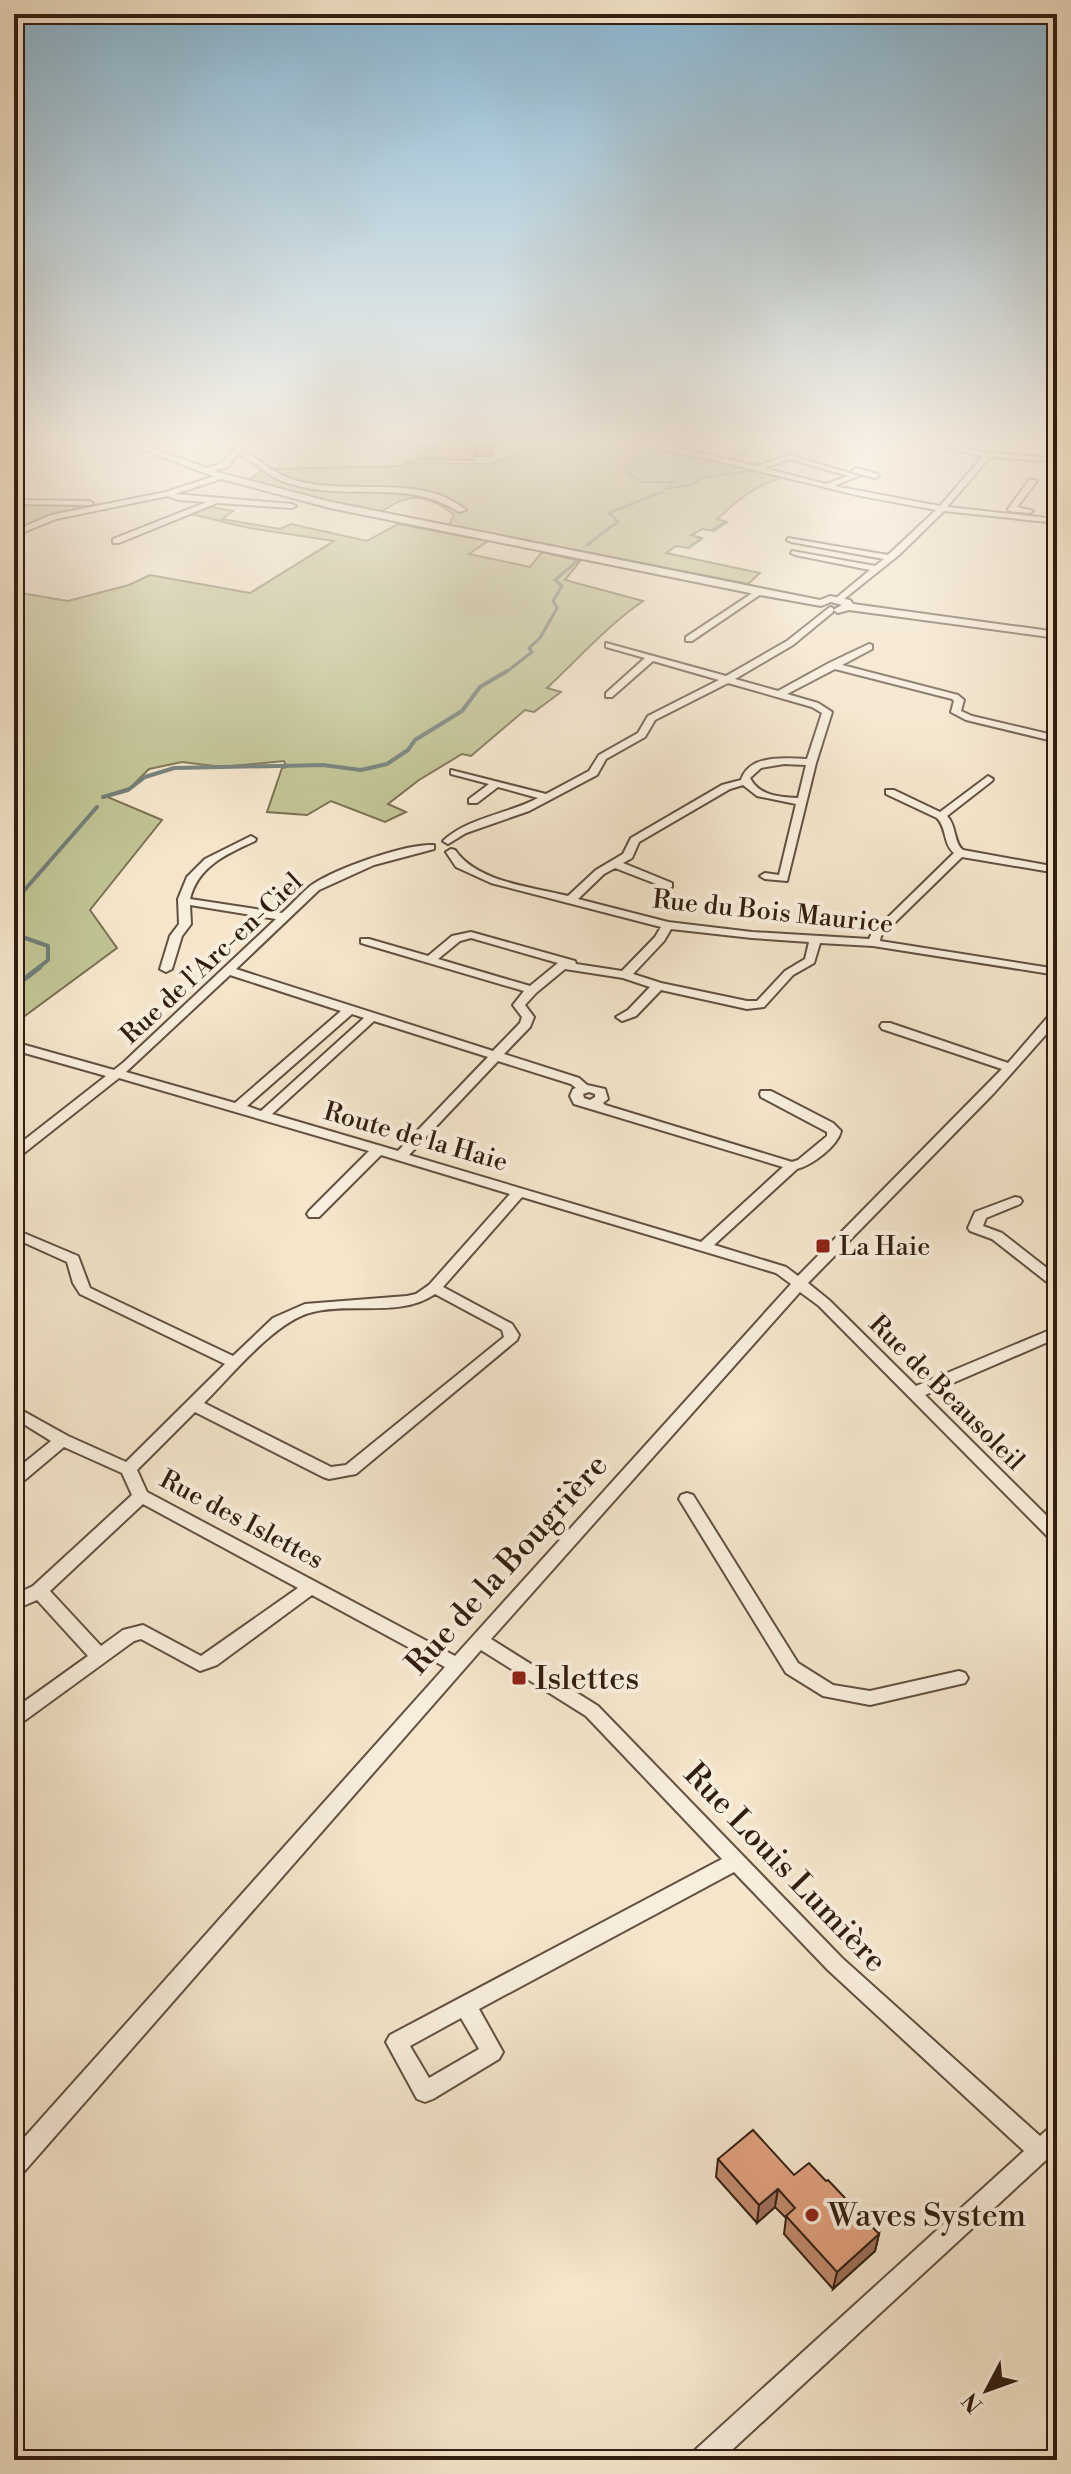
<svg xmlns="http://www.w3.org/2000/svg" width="1071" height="2474" font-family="'Libre Bodoni',serif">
<rect width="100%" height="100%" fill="#f4e5cb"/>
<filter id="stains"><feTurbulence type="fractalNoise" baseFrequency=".0025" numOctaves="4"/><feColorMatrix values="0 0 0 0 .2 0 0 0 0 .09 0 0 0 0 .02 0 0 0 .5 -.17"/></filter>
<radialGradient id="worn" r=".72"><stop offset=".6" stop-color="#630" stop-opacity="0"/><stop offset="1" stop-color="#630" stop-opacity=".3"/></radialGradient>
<path fill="#c1c393" stroke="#7a7052" stroke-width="2" d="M543 443C625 443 703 455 782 478 756 484 736 502 717 519L727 522 714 531 702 529 691 535 702 538 689 548 676 546 666 553 760 573 748 584 449 525 454 515C427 493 409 492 381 512L313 498 250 480 261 471 272 469 404 466 406 462 490 464Z
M14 503 83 506 14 531Z
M210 507 233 511 222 519 280 529 291 524 367 541 398 524 488 541 469 554 530 567 542 552 580 561 565 580 643 601C608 625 579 658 547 688L561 692 534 712 525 710 471 756 462 754 419 780 388 804 406 812 385 822 331 801 307 815 267 812 282 768 287 767 284 761 222 767 182 762 149 769 130 788 105 796 162 820 90 910 117 948 14 1024V592L68 601 129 585 150 575 250 593 334 541 249 528 191 514Z"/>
<path fill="#9cbebc" stroke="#727e78" stroke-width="2" d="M633 446 756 470 701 478 691 485 665 489 675 482H641L626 471 625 468 641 456 631 448Z"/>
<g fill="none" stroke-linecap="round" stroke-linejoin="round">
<path stroke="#727e78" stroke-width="3" d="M733 457 759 443
M612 526 618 522 609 513 662 492
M713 530 725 522
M587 545 610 527
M688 548 701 539
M505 673 532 652 529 648 540 638 557 608 553 601 562 586 555 580 577 561"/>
<path stroke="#727e78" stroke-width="4" d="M103 797 128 790 145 777 174 768 323 765 361 770 387 764 408 750 415 740 462 711 480 687 507 671
M14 902 97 807
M14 934 48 946V960L37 969"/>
<path stroke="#727e78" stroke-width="5" d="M14 987 40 967"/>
<defs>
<path id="minor" d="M30 443H38L14 455V450Z
M241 443 245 445 240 451C255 455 264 466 278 473 287 479 297 481 307 483 359 494 422 474 466 510L459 512C409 480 357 499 303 487 293 485 283 482 274 477 261 470 252 459 237 454L228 467 208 472V468L222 463Z
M629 443H646L684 449 757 466 790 455 859 476 834 486 940 506 983 456 927 443H939L988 453 1057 458V462L990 457 947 507 1057 519V523L944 511 899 555 839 603 836 602V598L870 570 795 555 791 553 792 551 875 566 884 559 791 542 787 540 788 538 888 555 936 510 861 496 709 459ZM790 459 848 476 826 484 764 468Z
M855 468 878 474 879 476 875 478 852 472Z
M221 474 225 476 224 478 175 494 292 504 296 506 292 508 217 503 119 543H113V539L207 502 178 500 168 496 56 519 14 536V531L51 515 166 492Z
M1030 479 1037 481 1017 507 1033 511 1029 513 1009 511 1008 509Z
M14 500 89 501 93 503 89 505 14 504Z
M757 590 764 592 692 641H686V637Z
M830 607 833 608V612L793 645 735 679 778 691 829 663 869 644 872 645V649L842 665 958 695 964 700 961 711 972 716 1057 736V742L966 720 951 712 954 701 952 699 835 669 787 694 818 703 832 712 816 763 787 881 765 879 760 876 765 873 779 875 796 804 757 796 743 785 730 789 639 842 632 858 623 863 672 883V887H664L615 868 604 874 578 899 668 922 752 932 869 939 872 933 954 853C943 844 947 828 937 818L886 794V790H894L940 812 988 776 993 779 992 781 947 816C957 826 953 842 963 850L1057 867V873L962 857 881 936 880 941 1057 969V975L873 946 820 943 814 963 793 975 764 1007 747 1009 661 990 636 1016 622 1021 616 1017 628 1010 650 987 623 978 565 969 536 993 525 1005 534 1017 530 1027 504 1054 579 1078 587 1085 605 1089 608 1099 603 1103 605 1105 792 1162 798 1160 827 1136V1132L761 1097 760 1094 761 1091H771L833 1123 841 1131C837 1147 812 1165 797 1169L714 1245 786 1267 798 1276 1002 1069 882 1029 880 1026 882 1023H890L1008 1063 1053 1011 1057 1010V1022L994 1093 808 1283 829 1300 916 1386 1057 1327V1338L925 1395 1057 1526V1542L1051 1540 819 1306 800 1292 491 1639 598 1706 842 1958 1040 2136 1049 2128 1057 2124V2150L721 2460H691L694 2451 1024 2151 828 1970 734 1872 479 2009 503 2052 499 2059 433 2099 425 2102 417 2099 386 2042 390 2035 722 1859 586 1716 481 1650 22 2174 14 2177V2149L445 1667 312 1595 217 1665 200 1671 141 1639 134 1641 20 1724 14 1726V1709L88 1656 37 1600 14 1610V1595L33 1586 132 1495 122 1473 64 1447 20 1484 14 1486V1471L51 1441 14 1418V1406L68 1436 126 1462 225 1364 80 1294 73 1283 67 1262 14 1238V1229L78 1256 90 1288 233 1356 273 1318 305 1304 407 1296 416 1294 429 1285 510 1194 381 1155 319 1217H309L307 1214 309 1211 369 1151 119 1078 19 1157 14 1158V1148L106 1076 14 1050V1042L114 1070 124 1062 276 919 190 905 191 924 182 936 172 969 166 972 160 969 170 936 179 924 178 899 187 877 205 859 251 836 256 839 255 841C227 854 198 866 190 899L282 913C291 905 300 895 309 887 331 870 406 843 434 845V849L374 865 319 890 236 969 493 1051 520 1023 522 1017 513 1005 524 991 361 943V939H369L428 956 452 936 471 932 575 961 576 964 622 971 655 937 661 927 491 883 456 867 446 852 451 849 455 850C477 882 531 887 568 896L596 870 623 854 631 838 722 785 741 780C749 754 785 758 807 759L822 713 812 707 728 683 655 720 645 737 606 759 597 775 529 811 466 833 448 844 443 841C467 818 508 814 538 798L498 787 477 803H469V799L489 784 451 774V770L546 794 589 771 599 755 638 733 648 716 719 680 653 661 612 697H606V693L645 658 606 647V643L726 676 787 641ZM784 764 806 765 798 798C780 797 759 796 750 778L761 768ZM671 929 752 938 809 942 805 959 785 971 757 1001H747L661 983 633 974 664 941ZM471 938 558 963 530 986 438 959 460 941ZM230 975 341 1011 235 1103 126 1072ZM352 1014 364 1018 261 1111 247 1106ZM374 1021 488 1057 398 1151 272 1114ZM498 1061 571 1084 576 1088 573 1089 570 1096 574 1104 783 1167 701 1242 409 1155ZM589 1092 595 1094V1097L590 1100 584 1098 583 1094ZM522 1197 776 1273 791 1284 455 1656 147 1492 137 1470 195 1412 323 1477 329 1479 356 1474 517 1340 519 1335 512 1324 443 1287ZM435 1294 502 1330 504 1337 346 1465 331 1467 204 1403C231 1376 276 1320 313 1312 352 1302 400 1318 435 1294ZM143 1504 298 1588 201 1656 143 1625 123 1630 101 1646 50 1591ZM461 2018 479 2049 429 2078 410 2046Z
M1015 1197 1020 1198 1022 1201 1020 1204 986 1218 983 1226 1002 1233 1057 1276V1288L1052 1286 992 1239 970 1231 968 1228 975 1212Z
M687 1493 693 1495 798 1663 833 1685 870 1691 959 1671 965 1673 968 1678 965 1683 870 1705 823 1696 786 1673 679 1499 681 1495Z"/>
<path id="tertiary" d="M125 443H137L224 474 331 502 820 600 830 596 850 600 853 604 1057 632V638L849 610 838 613 833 610 842 605 831 602 821 606 760 595 330 508 218 478Z"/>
</defs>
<use href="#minor" stroke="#625040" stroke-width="4"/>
<use href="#tertiary" stroke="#625040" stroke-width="4"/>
<use href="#minor" fill="#f8eedd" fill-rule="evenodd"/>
<use href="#tertiary" fill="#f8eedd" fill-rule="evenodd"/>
</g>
<path fill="#c28a6d" stroke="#321e11" stroke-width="2" d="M418 443H495L492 456H476L474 460 418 459Z
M718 2159 794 2175 879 2234 875 2251 833 2289 784 2234 786 2218 775 2207 757 2223 716 2177Z"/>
<path fill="#9e7059" stroke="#321e11" stroke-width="2" d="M475 443 476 456 474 460V445Z
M492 443H495L492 456Z
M778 2189 775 2207 757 2223 759 2205Z
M879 2234 875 2251 833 2289 837 2272Z"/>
<path fill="#e2a07f" stroke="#321e11" stroke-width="2" d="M418 443H475L474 445 418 444Z
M753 2130 794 2175 809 2163 826 2181 828 2180 879 2234 837 2272 786 2216 795 2208 778 2189 759 2205 718 2159Z"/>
<linearGradient id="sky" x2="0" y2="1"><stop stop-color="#89b8d6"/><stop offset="0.56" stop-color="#faf3e8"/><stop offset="1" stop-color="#faf3e8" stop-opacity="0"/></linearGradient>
<rect width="1071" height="789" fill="url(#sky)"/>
<g fill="#8f2418" stroke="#f8eedd" stroke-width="3">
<rect x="815" y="1238" width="16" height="16" rx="4"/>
<rect x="511" y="1670" width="16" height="16" rx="4"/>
<circle cx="812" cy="2215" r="8"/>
</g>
<g text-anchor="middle" stroke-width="8" stroke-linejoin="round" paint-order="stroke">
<g font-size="26" fill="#321e11" stroke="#f8eedd">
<text transform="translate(773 911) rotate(6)" y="9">Rue du Bois Maurice</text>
<text transform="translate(211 958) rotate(-43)" y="9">Rue de l'Arc-en-Ciel</text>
<text transform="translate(416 1136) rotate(16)" y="9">Route de la Haie</text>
<text transform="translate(947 1392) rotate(45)" y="9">Rue de Beausoleil</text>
<text transform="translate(242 1519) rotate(28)" y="9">Rue des Islettes</text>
</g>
<g font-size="26" fill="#321e11" stroke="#f8eedd" text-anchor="start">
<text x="839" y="1255">La Haie</text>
</g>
<g font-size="32" fill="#321e11" stroke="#f8eedd">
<text transform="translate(506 1564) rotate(-48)" y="11">Rue de la Bougrière</text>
<text transform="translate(786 1867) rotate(46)" y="11">Rue Louis Lumière</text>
</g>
<g font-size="32" fill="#321e11" stroke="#f8eedd" text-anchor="start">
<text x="535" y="1689">Islettes</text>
<text x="828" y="2226">Waves System</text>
</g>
</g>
<rect width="1071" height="2474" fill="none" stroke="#f4e5cb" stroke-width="48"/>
<rect x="16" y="16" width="1039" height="2442" fill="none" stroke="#321e11" stroke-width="4"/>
<rect x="24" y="24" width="1023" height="2426" fill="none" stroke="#321e11" stroke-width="2"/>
<g transform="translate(987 2390) rotate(229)" stroke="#f8eedd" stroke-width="6" paint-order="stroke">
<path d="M0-6L14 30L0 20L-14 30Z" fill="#321e11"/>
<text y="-12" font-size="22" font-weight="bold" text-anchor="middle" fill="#321e11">N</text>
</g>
<rect width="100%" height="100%" filter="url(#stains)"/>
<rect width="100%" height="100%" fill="url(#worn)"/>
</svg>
